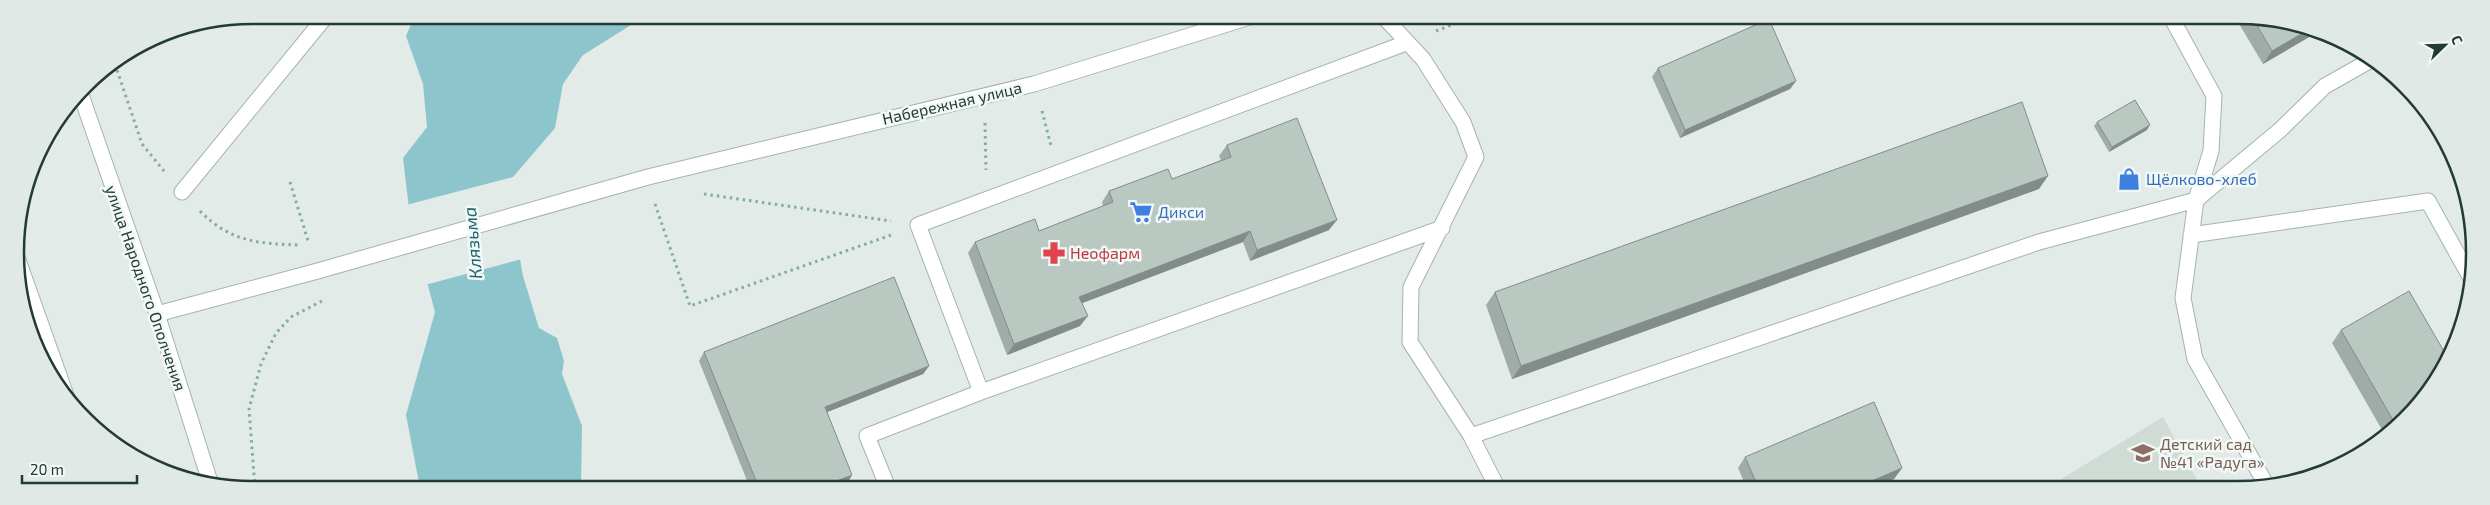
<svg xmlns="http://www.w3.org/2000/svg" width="2490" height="505" font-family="'Exo 2',sans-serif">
<rect width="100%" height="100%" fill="#e2ebe7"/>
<path fill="#d0dbd5" d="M2163 417 2202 489H2045Z"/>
<path fill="#8dc5cc" d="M415 15H647L583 55 563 84 555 128 513 177 510 203 523 276 539 328 557 338 564 361 562 374 582 426 581 488H420L406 415 435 312 410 217 403 158 427 127 423 84 406 36Z"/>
<path fill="#e2ebe7" d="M517 176 512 203 522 259 425 285 406 205Z"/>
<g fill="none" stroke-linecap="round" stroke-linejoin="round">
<defs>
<path id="minor" d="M1383 16 1423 59 1463 122 1476 157 1411 287 1410 342 1471 436 2039 242 2196 200 2280 130 2325 86 2371 60
M2171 17 2214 96 2211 151 2196 200 2183 298 2195 359 2267 486
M80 92 157 314 211 485
M182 192 327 15
M2191 235 2428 201 2473 282
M18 260 67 398
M157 314 314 272 648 177 1034 84 1253 16
M981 392 1442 228
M1471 436 1498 489
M888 488 867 436 981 392 918 225 1406 43"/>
</defs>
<use href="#minor" stroke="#a5b3ae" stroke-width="17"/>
<path stroke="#84ac9f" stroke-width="3" stroke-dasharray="2.5 4" stroke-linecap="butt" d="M1436 31 1475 16
M115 64 142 144 164 171
M1042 111 1051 146
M985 123 986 170
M290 182 309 244
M704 194 891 221
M655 204 690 306 894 234
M200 211C230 242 260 244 301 245
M255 488 249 409 261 364 276 333 291 317 322 301"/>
<use href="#minor" stroke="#fff" stroke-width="15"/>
</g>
<path fill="#a0aca7" d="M2235 17H2268L2316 33 2263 64Z
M1658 68 1796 81 1790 89 1680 138 1652 77Z
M2097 122 2147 130 2109 152 2094 126Z
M1227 145 1329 230 1250 261 1243 242 1082 303 1080 326 1007 355 968 253 975 242 1039 231 1103 206 1102 202 1109 191 1172 179 1221 160 1219 156Z
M2039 189 1512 379 1486 305 1495 292Z
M2341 330 2405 421 2385 435 2332 343Z
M704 352 929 366 923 374 827 412 847 484 834 488H750L699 361Z
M1745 457 1902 468 1894 479 1870 489H1747L1738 468Z"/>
<path fill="#828c88" d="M2308 30 2316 33 2263 64 2272 51Z
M1796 81 1790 89 1680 138 1685 130Z
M2150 125 2147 130 2109 152 2112 147Z
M2048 176 2039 189 1512 379 1521 366Z
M1337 220 1329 230 1250 261 1257 250Z
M1250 231 1243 242 1072 307 1079 297Z
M1088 316 1080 326 1007 355 1014 344Z
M929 366 923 374 820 415 825 407Z
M1902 468 1894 479 1870 489H1853Z
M852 475 847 484 834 488H819Z"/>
<path fill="#bac8c2" stroke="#828c88" d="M2252 17H2268L2308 30 2272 51Z
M1769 19 1796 81 1685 130 1658 68Z
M2135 100 2150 125 2112 147 2097 122Z
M2022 102 2048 176 1521 366 1495 292Z
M1297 118 1337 220 1257 250 1250 231 1079 297 1088 316 1014 344 975 242 1035 219 1039 231 1113 202 1109 191 1168 169 1172 179 1231 157 1227 145Z
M894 277 929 366 825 407 852 475 819 488H759L704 352Z
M2409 291 2449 360 2405 421 2397 427 2341 330Z
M1874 402 1902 468 1853 489H1759L1745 457Z"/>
<defs>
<symbol id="shop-bare" viewBox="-9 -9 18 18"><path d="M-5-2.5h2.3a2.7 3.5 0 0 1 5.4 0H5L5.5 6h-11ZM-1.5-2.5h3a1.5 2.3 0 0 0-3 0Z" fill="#3f7fe0" stroke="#f2f8f5" stroke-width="2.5" paint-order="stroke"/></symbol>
<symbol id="supermarket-bare" viewBox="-9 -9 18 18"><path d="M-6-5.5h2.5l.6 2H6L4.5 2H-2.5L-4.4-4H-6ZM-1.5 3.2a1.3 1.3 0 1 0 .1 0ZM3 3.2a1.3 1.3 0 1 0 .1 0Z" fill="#3f7fe0" stroke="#f2f8f5" stroke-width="2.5" paint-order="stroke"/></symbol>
<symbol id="pharmacy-bare" viewBox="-9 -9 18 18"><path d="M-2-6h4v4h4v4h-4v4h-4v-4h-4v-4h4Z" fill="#e0444e" stroke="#f2f8f5" stroke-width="2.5" paint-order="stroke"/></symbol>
<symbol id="school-bare" viewBox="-9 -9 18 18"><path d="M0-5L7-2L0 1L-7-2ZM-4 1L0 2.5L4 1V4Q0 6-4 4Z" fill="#8d6e63" stroke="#f2f8f5" stroke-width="2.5" paint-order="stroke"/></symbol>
</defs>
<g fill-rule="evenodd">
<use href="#shop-bare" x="2113" y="163" width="32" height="32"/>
<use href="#supermarket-bare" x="1125" y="196" width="32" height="32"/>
<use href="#pharmacy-bare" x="1038" y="237" width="32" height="32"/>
<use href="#school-bare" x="2127" y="437" width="32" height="32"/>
</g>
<g text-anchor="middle" stroke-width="5" stroke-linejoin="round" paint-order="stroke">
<g font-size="16" fill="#233b34" stroke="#f2f8f5">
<text transform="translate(952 103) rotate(-13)" y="6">Набережная улица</text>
<text transform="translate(146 288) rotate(71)" y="6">улица Народного Ополчения</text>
</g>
<g font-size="16" fill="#366cbe" stroke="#f2f8f5" text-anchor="start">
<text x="2146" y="185">Щёлково-хлеб</text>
<text x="1158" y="218">Дикси</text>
</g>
<g font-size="16" fill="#be3a42" stroke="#f2f8f5" text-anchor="start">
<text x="1070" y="259">Неофарм</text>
</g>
<g font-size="16" fill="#785e54" stroke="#f2f8f5" text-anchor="start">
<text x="2160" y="450">Детский сад<tspan x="2160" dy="18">№41 «Радуга»</tspan></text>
</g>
<g font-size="18" font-style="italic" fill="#216772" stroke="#f2f8f5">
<text transform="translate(473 243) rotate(-95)" y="6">Клязьма</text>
</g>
</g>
<path d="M0 0H2490V505H0ZM252 24H2238A228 228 0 0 1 2466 252V253A228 228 0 0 1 2238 481H252A228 228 0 0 1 24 253V252A228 228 0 0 1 252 24Z" fill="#e1e9e6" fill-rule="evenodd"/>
<path fill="none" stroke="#233b34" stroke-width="2.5" d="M252 24H2238A228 228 0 0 1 2466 252V253A228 228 0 0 1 2238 481H252A228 228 0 0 1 24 253V252A228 228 0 0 1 252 24Z"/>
<g transform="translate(2445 45) rotate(67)" stroke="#f2f8f5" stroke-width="4" paint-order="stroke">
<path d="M0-4L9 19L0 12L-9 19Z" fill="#233b34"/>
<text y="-8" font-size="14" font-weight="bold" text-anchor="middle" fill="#233b34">С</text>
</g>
<path d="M22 475v8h115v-8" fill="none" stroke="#233b34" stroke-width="2.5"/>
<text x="30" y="475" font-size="15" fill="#233b34" stroke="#f2f8f5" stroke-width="4" paint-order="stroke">20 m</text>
</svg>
